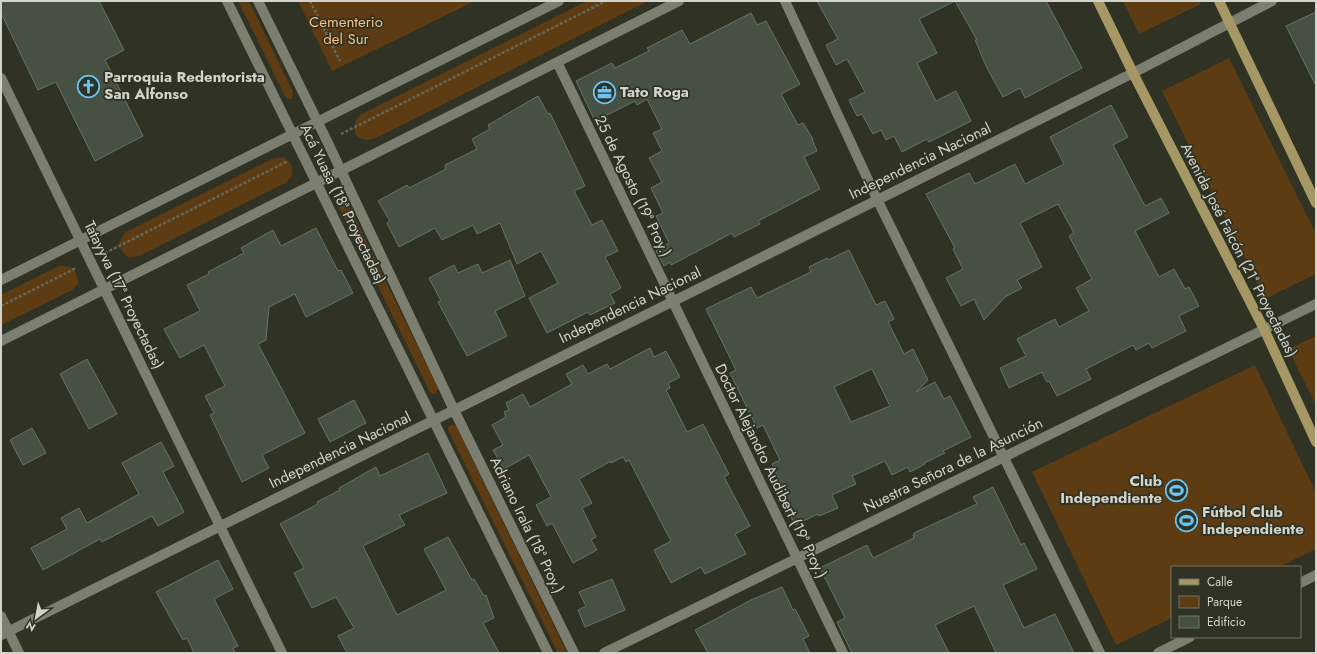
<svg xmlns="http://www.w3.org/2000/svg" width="1317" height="654" font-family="Jost,sans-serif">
<rect width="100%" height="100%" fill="#303224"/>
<path fill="#5e3c13" d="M238 1H249L293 92 292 99H288L285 96Z
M298 1H475L332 71Z
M587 1H648L382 135C378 137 373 139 369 140 353 141 350 126 360 115Z
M1123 1H1199L1201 4 1139 34Z
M1229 58 1316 234V274L1265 299 1162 91Z
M283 157C291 162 293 167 292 176L285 183 139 256 128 257C117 248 117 242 126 232L272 159Z
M344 202 348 204 438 388 436 393 434 394 430 392 339 207 340 205Z
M59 266C72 265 78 270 78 284L72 290 1 325V295Z
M1316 336V405L1288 349Z
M1255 365 1316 493V549L1279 567H1172V618L1116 645 1032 472Z
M452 424 456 426 567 653H558L448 430V427Z"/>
<path fill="#465043" stroke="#687365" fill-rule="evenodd" d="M1 1H99L124 50 105 60 143 136 95 161 56 82 38 90 1 13Z
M817 1H955L919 19 937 53 917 63 936 101 956 91 971 121 929 142 927 139 902 152 894 136 886 140 881 130 873 134 862 114 857 116 849 100 865 92 847 59 836 65 826 45 838 39Z
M955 1H1046L1082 68 1025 98 1020 88 1003 97 987 68 975 40H977Z
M1316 12V86L1286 26Z
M751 13 757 25 766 21 800 84 781 94 798 125 803 123 813 139H812L817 151 804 157 820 189 758 221 760 224 734 237 732 233 671 265 670 262 664 266 656 251 669 243 656 216 663 213 651 188 662 182 649 158 662 151 653 133 662 129 647 99 637 105 635 101 595 121 576 81 612 63 615 68 649 51 647 48 682 30 690 44Z
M538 96 548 114 550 113 585 186 574 191 592 225 602 220 618 251 605 257 621 288 610 294 615 303 590 315 588 312 547 333 529 298 558 283 541 251 517 264 500 223 477 234 473 225 442 240 435 228 399 247 387 223 390 221 378 201 407 185 409 188 446 169 445 165 477 149 472 139 490 129 488 125Z
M1111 105 1128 137 1113 145 1145 206 1161 198 1169 213 1135 231 1159 277 1174 269 1185 289 1189 287 1199 306 1179 316 1186 331 1152 348 1149 343 1136 350 1133 345 1086 369 1091 379 1057 396 1049 381 1047 382 1042 372 1009 388 1000 368 1026 356 1017 339 1055 319 1059 327 1089 311 1076 288 1092 279 1069 236 1074 233 1058 204 1020 223 1042 267 1017 280 1022 288 1005 297 984 320 974 299 961 306 946 278 963 269 953 249 955 248 926 194 969 173 975 184 1015 164 1025 184 1064 164 1050 137Z
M316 228 338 271 341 270 353 293 306 317 295 294 269 307 266 340 258 344 305 433 262 455 269 468 242 482 210 415 214 413 205 396 225 386 204 345 180 358 164 329 200 311 187 285 209 274 208 272 244 253 241 248 273 230 281 246Z
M849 250 876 305 885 301 894 319 888 322 904 354 913 349 928 380 916 392 935 382 944 399 950 396 971 437 943 451 945 453 924 463 925 464 910 472 908 467 892 475 885 461 852 476 856 484 832 495 838 508 819 516 818 514 795 525 780 495 785 493 772 464 780 460 763 425 757 428 730 373 736 370 706 309 751 287 757 298 811 272 809 267 827 258 828 260ZM872 369 890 406 851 422 834 387Z
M510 260 525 296 495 311 507 336 467 356 438 302 441 301 429 278 454 265 458 273 478 264 482 273Z
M650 348 654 357 666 351 680 377 668 383 670 388 666 390 687 432 703 424 729 474 724 477 750 526 735 534 746 554 705 574 701 567 671 583 654 550 671 541 629 460 626 462 623 457 611 463V461L579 479 592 503 582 508 596 537 591 540 597 550 573 563 552 523 547 526 536 505 551 497 529 455 504 469 493 450 503 445 492 425 506 417 504 412 509 410 506 403 523 394 530 407 572 384 566 374 583 365 588 374 607 364 610 369Z
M87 359 117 414 89 429 60 374Z
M354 400 366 423 330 442 318 419Z
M32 428 46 453 23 465 10 440Z
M161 442 174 466 163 472 184 512 158 526 152 516 102 542 100 539 43 570 31 548 67 529 61 518 79 508 87 523 139 494 122 463Z
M428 453 447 493 399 515 405 525 363 546 397 615 446 590 424 549 448 537 472 580 474 579 484 596 486 595 494 618 483 623 499 653H347L338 636 354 628 336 597 312 608 294 573 304 568 280 524 318 504 317 502 340 490 339 488 376 467 380 476Z
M993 487 1021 545 1024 543 1037 569 1003 585 1024 628 1055 614 1074 653H996L974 606 935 625 949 653H852L837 622 845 618 820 568 867 545 873 558 914 538 913 535H915L914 533 977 504 973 497Z
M218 560 233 589 214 599 238 646 233 648 235 653H194L187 638 183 640 156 592Z
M612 579 625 610 585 627 578 610 586 606 579 592Z
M782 587 793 610 795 609 809 636 803 639 810 653H708L695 630 751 600Z"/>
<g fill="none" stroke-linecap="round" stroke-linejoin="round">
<path stroke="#65675a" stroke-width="2.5" stroke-dasharray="3 2" stroke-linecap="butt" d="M310 1 340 61
M341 134 606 1
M105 253 288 161
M1 306 76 268"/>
<path stroke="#7c7f6f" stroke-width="10" d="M227 1 548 653
M258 1 327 141 454 410 574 653
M785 1 877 199 1100 653
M557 62 843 653
M1 78 282 653
M1 280 559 1
M1 341 679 1
M1300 583 1316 575
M1 616 19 653
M1 635 1133 73 1272 1
M604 653 1316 304
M1158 653 1190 637"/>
<path stroke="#a59864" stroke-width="10" d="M1098 1 1133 73 1264 329 1316 442
M1219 1 1316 203"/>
</g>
<defs>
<symbol id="church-ring" viewBox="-11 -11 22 22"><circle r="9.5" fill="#303224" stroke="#6bc3f2" stroke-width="1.5"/><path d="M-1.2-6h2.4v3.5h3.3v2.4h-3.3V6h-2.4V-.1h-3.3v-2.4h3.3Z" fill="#6bc3f2"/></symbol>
<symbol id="office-ring" viewBox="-11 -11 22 22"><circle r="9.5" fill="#303224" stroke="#6bc3f2" stroke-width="1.5"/><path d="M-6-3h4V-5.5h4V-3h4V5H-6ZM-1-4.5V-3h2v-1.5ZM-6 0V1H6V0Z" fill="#6bc3f2"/></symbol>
<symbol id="stadium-ring" viewBox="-11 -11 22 22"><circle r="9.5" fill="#303224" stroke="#6bc3f2" stroke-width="1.5"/><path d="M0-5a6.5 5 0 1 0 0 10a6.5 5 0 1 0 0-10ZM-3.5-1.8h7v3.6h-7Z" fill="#6bc3f2"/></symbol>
</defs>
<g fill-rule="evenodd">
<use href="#church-ring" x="76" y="74" width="25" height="25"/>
<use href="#office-ring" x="592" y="80" width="25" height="25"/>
<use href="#stadium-ring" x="1164" y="478" width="25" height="25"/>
<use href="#stadium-ring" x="1174" y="508" width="25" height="25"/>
</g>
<g text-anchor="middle" stroke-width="3.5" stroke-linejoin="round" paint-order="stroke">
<g font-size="15" fill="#fbbe7c" stroke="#303224">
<text x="346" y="27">Cementerio<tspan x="346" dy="17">del Sur</tspan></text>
</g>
<g font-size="15" font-weight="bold" fill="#d2d4cb" stroke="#303224" text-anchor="start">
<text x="104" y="82">Parroquia Redentorista<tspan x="104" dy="17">San Alfonso</tspan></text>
<text x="620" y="97">Tato Roga</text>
<text x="1162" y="486" text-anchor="end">Club<tspan x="1162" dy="17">Independiente</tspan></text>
<text x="1202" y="517">Fútbol Club<tspan x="1202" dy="17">Independiente</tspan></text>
</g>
<g font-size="15" fill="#d2d4cb" stroke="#303224">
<text transform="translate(920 161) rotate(-26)" y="5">Independencia Nacional</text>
<text transform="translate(633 186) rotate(64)" y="5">25 de Agosto (19ª Proy.)</text>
<text transform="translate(343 204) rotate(64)" y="5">Acá Yuasa (18ª Proyectadas)</text>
<text transform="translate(1239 250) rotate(63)" y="5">Avenida José Falcón (21ª Proyectadas)</text>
<text transform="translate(124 295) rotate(64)" y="5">Tatayyva (17ª Proyectadas)</text>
<text transform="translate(630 305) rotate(-26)" y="5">Independencia Nacional</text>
<text transform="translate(340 450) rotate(-26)" y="5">Independencia Nacional</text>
<text transform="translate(953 465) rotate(-26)" y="5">Nuestra Señora de la Asunción</text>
<text transform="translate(771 471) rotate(64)" y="5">Doctor Alejandro Audibert (19ª Proy.)</text>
<text transform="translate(527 525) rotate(64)" y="5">Adriano Irala (18ª Proy.)</text>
</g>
</g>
<rect width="1317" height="654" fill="none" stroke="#d2d4cb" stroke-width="4"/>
<rect x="1171" y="566" width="130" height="72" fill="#303224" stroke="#717367"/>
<rect x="1179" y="579" width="20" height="6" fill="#a59864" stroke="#717367"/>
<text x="1207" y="586" font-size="12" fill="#d2d4cb">Calle</text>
<rect x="1179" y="596" width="20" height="12" fill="#5e3c13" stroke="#717367"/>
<text x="1207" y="606" font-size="12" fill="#d2d4cb">Parque</text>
<rect x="1179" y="616" width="20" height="12" fill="#465043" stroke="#717367"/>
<text x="1207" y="626" font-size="12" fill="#d2d4cb">Edificio</text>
<g transform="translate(36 618) rotate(212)" stroke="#303224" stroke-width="3" paint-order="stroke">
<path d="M0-3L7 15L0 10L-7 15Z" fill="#d2d4cb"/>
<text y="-6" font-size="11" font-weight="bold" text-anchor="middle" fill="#d2d4cb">N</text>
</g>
</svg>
